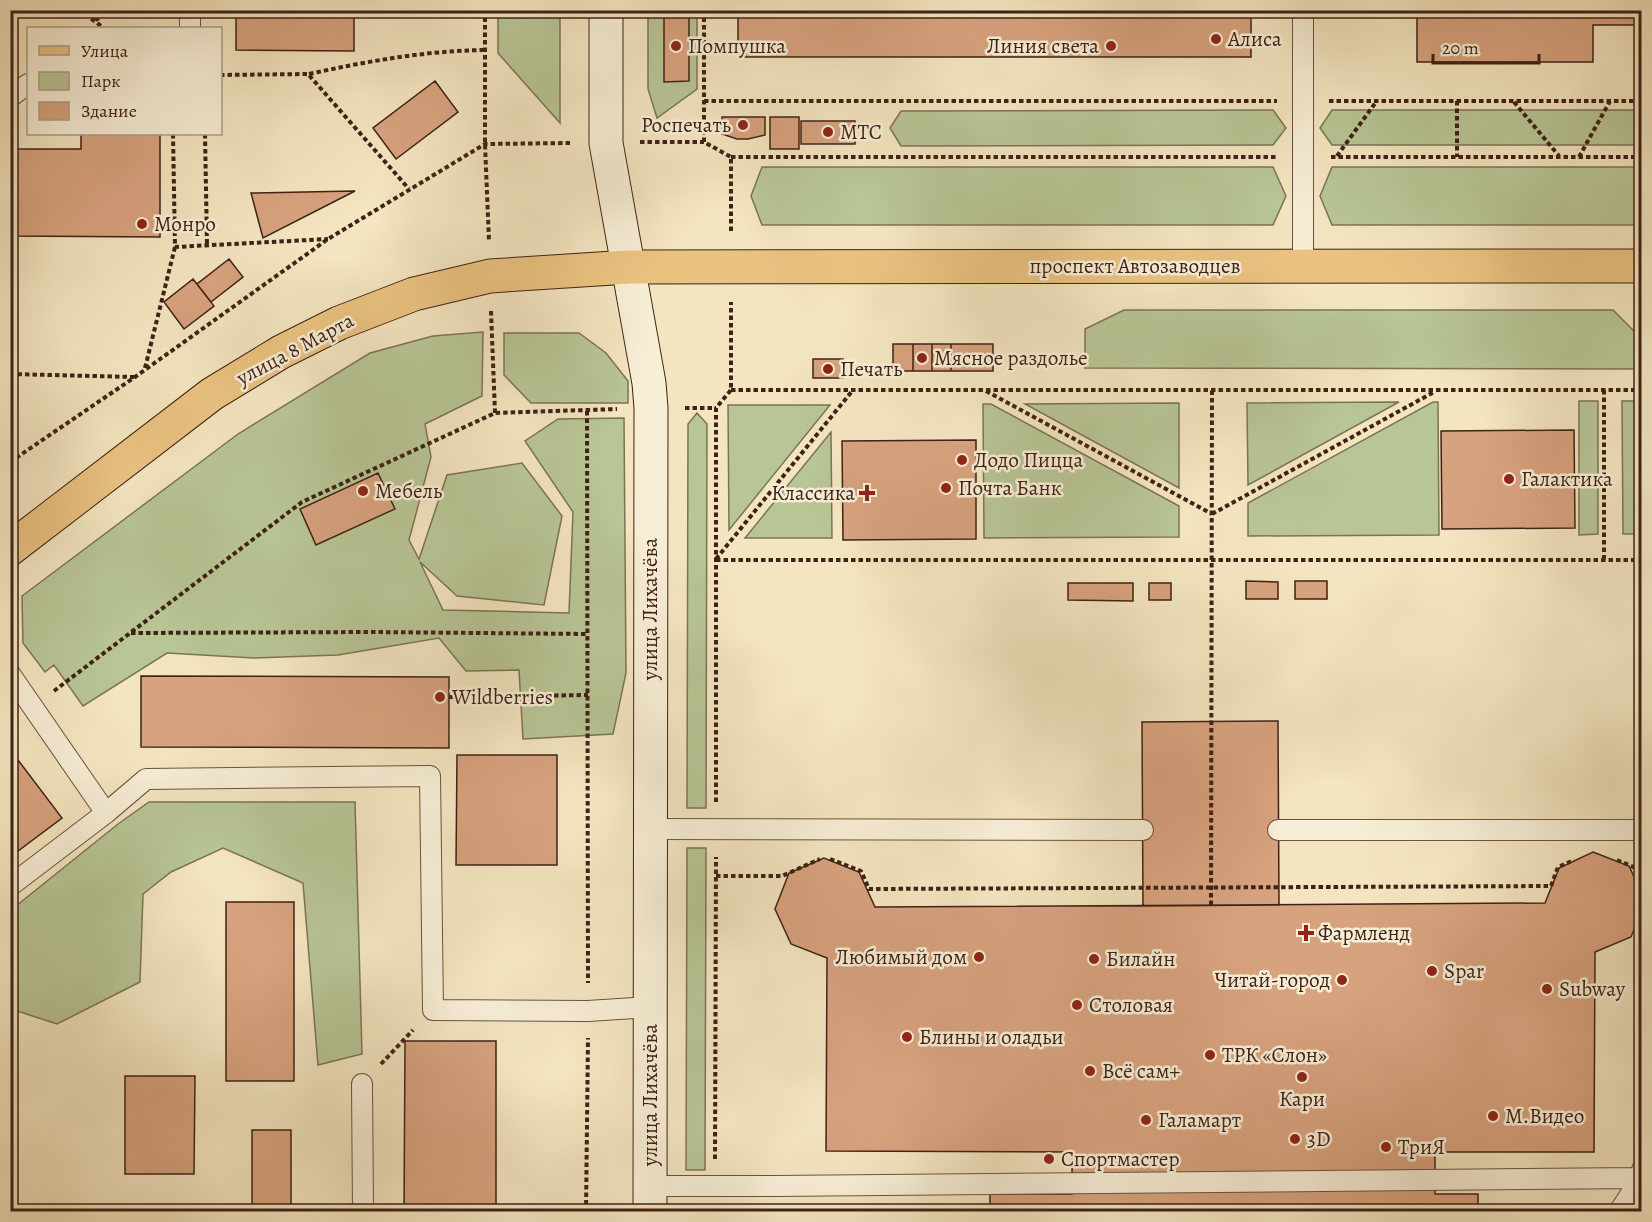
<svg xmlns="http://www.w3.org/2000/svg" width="1652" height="1222" font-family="Alegreya,serif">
<rect width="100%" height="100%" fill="#f3e5c0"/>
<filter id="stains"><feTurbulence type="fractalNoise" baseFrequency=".00333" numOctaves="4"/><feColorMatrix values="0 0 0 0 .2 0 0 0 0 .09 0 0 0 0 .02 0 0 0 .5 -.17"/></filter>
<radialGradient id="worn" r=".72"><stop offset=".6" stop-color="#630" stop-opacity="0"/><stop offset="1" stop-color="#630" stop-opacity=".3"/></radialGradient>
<path fill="#b8c595" stroke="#7c7356" stroke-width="1.5" d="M498 11H560V123L498 53Z
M652 11H697V89L657 118 648 89V18Z
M1273 110 1286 128 1273 145 901 146 890 128 901 111Z
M1332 110H1641V145H1332L1320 128Z
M762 167H1273L1286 196 1273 225H762L751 196Z
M1332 167H1641V225H1332L1320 196Z
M1124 310H1613L1641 338V369L1085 368V329Z
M483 332 482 396 425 424 431 457 409 540 419 559 447 475 522 463 562 516 544 605 457 596 420 562 443 610 569 613 573 512 525 441 558 419 624 418 626 673 613 734 523 739 519 670 466 671 439 638 338 655 254 658 167 653 83 706 54 665 45 672 23 643 22 596 238 434 370 353 433 336Z
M504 333H579L606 353 628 381V403H531L504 375Z
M1579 401H1598V534L1579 535Z
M1622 401H1641V534H1623Z
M1399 402 1248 485 1247 403Z
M1433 402H1438L1439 535 1248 536V503Z
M1179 403V488L1025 404Z
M983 404H991L1179 506V537L984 538Z
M728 405H830L729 530Z
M697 413 707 424 706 808H687L688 424Z
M831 432 832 538H745Z
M149 802H355L362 1054 318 1065 303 883 223 848 171 872 143 894 140 982 57 1024 11 1009V910L118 824Z
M687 848H706L705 1170H686Z"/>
<path fill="#d7a27e" stroke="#3f2116" stroke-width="1.5" d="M236 10H354V51L236 50Z
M664 10H689V81L664 82Z
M738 10H1251V57H738Z
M1452 10H1642V25H1593V62H1417V15H1452Z
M435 81 458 112 396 159 373 128Z
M722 117H765V135L748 139H737L722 134Z
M770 117H799V149H770Z
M801 121H855V144H801Z
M81 134H160V237L10 236V149H81Z
M355 191 263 238 251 193Z
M229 259 243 277 211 302 197 284Z
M193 279 214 306 184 329 164 302Z
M893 344H913V371H893Z
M913 344H932V371H913Z
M932 344H951V371H932Z
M951 344H993V371H951Z
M813 359H843V378H813Z
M1574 430 1575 528 1442 529 1441 431Z
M976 440V539L843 540 842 441Z
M378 473 395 509 316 545 300 509Z
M1246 581 1278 582V599H1246Z
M1295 581H1327V599H1295Z
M1068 583H1133V601L1068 600Z
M1149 583H1171V600H1149Z
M141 676 449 677V748L141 747Z
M1278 721 1279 905 1143 906 1142 722Z
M457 755H557V865H456Z
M18 760 62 818 10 857V765Z
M1593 852 1629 866 1642 894V910L1631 937 1595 952 1594 1152H1435V1194H1478V1212H990V1194H1072V1152L826 1151 827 958 791 944 775 909 789 873 824 858 859 872 875 907 1545 903 1559 868Z
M226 902H294V1081H226Z
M405 1041H496V1212H404Z
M125 1076H195L194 1174H125Z
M252 1130H291V1212H252Z"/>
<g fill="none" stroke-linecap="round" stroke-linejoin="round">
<defs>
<path id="lane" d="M1303 10V266
M190 28V10
M10 97 28 84
M10 674 106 813
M650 829 1143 830
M1278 830H1642
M10 886 106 813 146 779 430 776 433 1010 588 1011 650 1007
M362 1084 363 1212
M650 1186H775L1641 1178
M1619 1212 1641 1178 1642 1170"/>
<path id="secondary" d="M606 10V143L649 383 651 408 650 1212"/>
<path id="primary" d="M10 549 212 394 281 352 339 323 414 294 490 276 629 267 1642 266"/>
</defs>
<use href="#lane" stroke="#6c5240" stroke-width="22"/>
<use href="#secondary" stroke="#3f2116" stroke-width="35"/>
<use href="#primary" stroke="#3f2116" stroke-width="35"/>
<path stroke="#3f2116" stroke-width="4" stroke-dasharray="4.5 3" stroke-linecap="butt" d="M79 10 104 28
M93 10 99 23
M485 10V144L489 241
M704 10V142L731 157V234
M309 74C369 61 423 51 485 50
M220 75 308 74 409 189
M704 101H1277
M1329 101H1642
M1457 101V157
M1514 102 1559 156
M173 134 175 247 328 239
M205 134 207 245
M640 142H704
M1337 156 1376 102
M731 157H1276
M1331 157H1642
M1579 157 1610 101
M491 311 495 413
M145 368 175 247
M10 374 134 377
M731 390H1642
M1604 390V560
M986 391 1212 514
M685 408H716
M587 411 588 983
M10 462 135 377 328 239 485 144 573 143
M1212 514 1434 392
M716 559 853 390
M716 560H1642
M131 633 371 632 587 634
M54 691 302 502 495 413 617 409
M449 697 588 695
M716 802V408L731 390V302
M830 859 861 871 869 889 1551 886 1558 867 1574 860
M1617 860 1636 868H1642
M716 876H782L820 859
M1211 905 1212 390
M381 1064 413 1030
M715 1159 716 857
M586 1212 588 1038"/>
<use href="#lane" stroke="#f7eed6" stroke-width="20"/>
<use href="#secondary" stroke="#f7eed6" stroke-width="33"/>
<use href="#primary" stroke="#eac280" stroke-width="33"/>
</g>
<g fill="#8f2418" stroke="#f7eed6" stroke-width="2">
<circle cx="1216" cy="39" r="6"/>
<circle cx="676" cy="46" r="6"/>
<circle cx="1111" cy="46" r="6"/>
<circle cx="743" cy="125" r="6"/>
<circle cx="828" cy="132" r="6"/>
<circle cx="142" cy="224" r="6"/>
<circle cx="922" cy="358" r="6"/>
<circle cx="828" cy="369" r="6"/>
<circle cx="962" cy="460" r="6"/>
<circle cx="1509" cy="479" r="6"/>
<circle cx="946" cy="488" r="6"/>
<circle cx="363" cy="491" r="6"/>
<path d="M864 484h6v6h6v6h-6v6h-6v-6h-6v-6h6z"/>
<circle cx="440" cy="697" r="6"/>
<path d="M1303 924h6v6h6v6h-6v6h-6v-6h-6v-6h6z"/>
<circle cx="979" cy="957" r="6"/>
<circle cx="1094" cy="959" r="6"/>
<circle cx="1432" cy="971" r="6"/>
<circle cx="1342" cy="980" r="6"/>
<circle cx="1547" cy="989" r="6"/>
<circle cx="1077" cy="1005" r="6"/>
<circle cx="907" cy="1037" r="6"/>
<circle cx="1210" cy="1055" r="6"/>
<circle cx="1090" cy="1071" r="6"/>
<circle cx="1302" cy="1077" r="6"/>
<circle cx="1493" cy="1116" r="6"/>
<circle cx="1146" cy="1120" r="6"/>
<circle cx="1295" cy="1139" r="6"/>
<circle cx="1386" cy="1147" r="6"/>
<circle cx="1049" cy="1159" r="6"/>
</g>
<g text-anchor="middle" stroke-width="5" stroke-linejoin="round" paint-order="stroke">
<g font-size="21" fill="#3f2116" stroke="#f7eed6" text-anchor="start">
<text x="1228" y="46">Алиса</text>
<text x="688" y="53">Помпушка</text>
<text x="1099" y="53" text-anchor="end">Линия света</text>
<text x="731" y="132" text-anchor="end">Роспечать</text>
<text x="840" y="139">МТС</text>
<text x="154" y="231">Монро</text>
<text x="934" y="365">Мясное раздолье</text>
<text x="840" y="376">Печать</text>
<text x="974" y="467">Додо Пицца</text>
<text x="1521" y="486">Галактика</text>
<text x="958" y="495">Почта Банк</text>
<text x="375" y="498">Мебель</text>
<text x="855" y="500" text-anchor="end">Классика</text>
<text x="452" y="704">Wildberries</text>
<text x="1318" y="940">Фармленд</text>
<text x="967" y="964" text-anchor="end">Любимый дом</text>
<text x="1106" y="966">Билайн</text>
<text x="1444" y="978">Spar</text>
<text x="1330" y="987" text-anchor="end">Читай-город</text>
<text x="1559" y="996">Subway</text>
<text x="1089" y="1012">Столовая</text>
<text x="919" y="1044">Блины и оладьи</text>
<text x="1222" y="1062">ТРК «Слон»</text>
<text x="1102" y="1078">Всё сам+</text>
<text x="1302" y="1106" text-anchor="middle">Кари</text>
<text x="1505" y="1123">М.Видео</text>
<text x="1158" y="1127">Галамарт</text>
<text x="1307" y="1146">3D</text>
<text x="1398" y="1154">ТриЯ</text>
<text x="1061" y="1166">Спортмастер</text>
</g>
<g font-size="21" fill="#3f2116" stroke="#f7eed6">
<text x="1135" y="273">проспект Автозаводцев</text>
<text transform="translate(295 349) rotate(-28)" y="7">улица 8 Марта</text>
<text transform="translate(650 609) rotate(-90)" y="7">улица Лихачёва</text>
<text transform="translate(650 1095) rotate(-90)" y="7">улица Лихачёва</text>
</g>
</g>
<rect width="1652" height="1222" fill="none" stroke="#f3e5c0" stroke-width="36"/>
<rect x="12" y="12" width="1628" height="1198" fill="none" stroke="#3f2116" stroke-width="3"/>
<rect x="18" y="18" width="1616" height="1186" fill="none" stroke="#3f2116" stroke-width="1.5"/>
<rect x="27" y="27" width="195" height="108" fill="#f7eed6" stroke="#ad9c89" stroke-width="1.5"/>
<rect x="39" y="46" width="30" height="9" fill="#eac280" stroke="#ad9c89" stroke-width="1.5"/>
<text x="81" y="57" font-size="18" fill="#3f2116">Улица</text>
<rect x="39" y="72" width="30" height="18" fill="#b8c595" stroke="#ad9c89" stroke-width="1.5"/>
<text x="81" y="87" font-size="18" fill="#3f2116">Парк</text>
<rect x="39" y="102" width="30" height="18" fill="#d7a27e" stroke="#ad9c89" stroke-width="1.5"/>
<text x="81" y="117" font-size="18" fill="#3f2116">Здание</text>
<path d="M1433 54v9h106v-9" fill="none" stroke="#3f2116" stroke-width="3"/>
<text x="1442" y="54" font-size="18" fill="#3f2116" stroke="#f7eed6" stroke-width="4.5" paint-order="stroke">20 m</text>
<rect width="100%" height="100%" filter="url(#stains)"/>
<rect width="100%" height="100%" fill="url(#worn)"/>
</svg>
